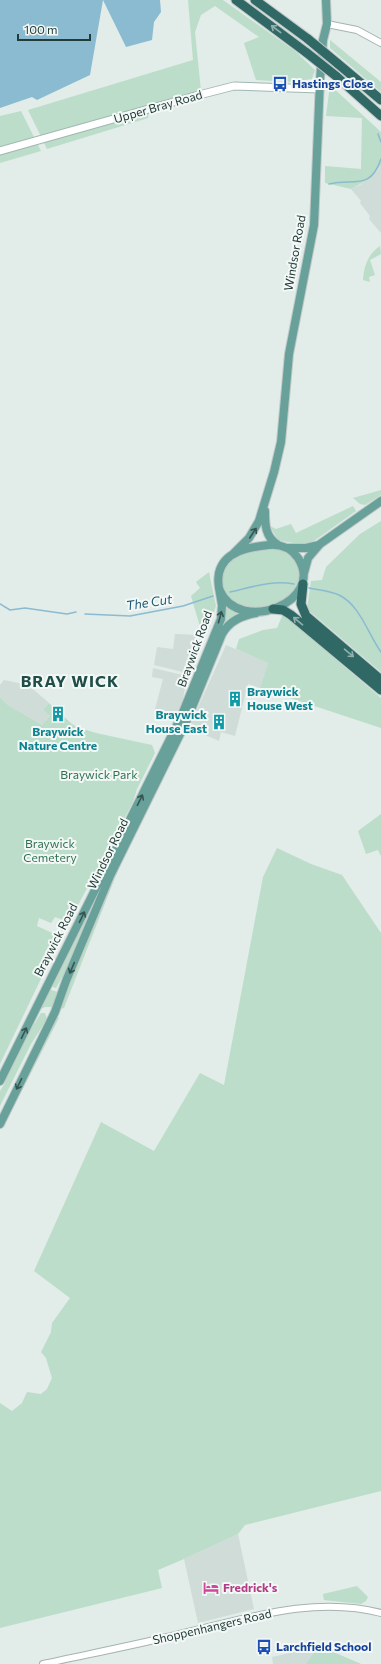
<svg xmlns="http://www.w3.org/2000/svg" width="381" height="1664" font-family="Commissioner,sans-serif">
<rect width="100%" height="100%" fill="#e2ece9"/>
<path fill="#d0dcd8" d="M381 165V233L369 219 370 216 360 203 361 201 351 189 360 185 378 170Z
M175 634 198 635 187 673 154 665 157 647 173 649Z
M226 645 268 663 260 688 248 684 235 736 221 732 219 741 196 731 197 726 191 723Z
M153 668 187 676 183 699 175 718 155 709 163 679 152 677Z
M4 680 23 684 34 690 49 703 43 710 50 716 42 725 8 705 0 697V685Z
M238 1534 254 1609 198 1623 184 1559Z
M319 1646 361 1664H273L272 1657Z"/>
<path fill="#bbddc9" d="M188 0H223L295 51 315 70 312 79 292 82 256 80 244 43 259 37 215 6 201 15 195 32 201 91 150 105 148 118 47 149 28 110 193 60Z
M330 40 381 82V92L330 48Z
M330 85 381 132V165L371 178 351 189 325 183V166L361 169 362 118 326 116Z
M21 111 41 151 0 163V116Z
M380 246 381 254 370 260 375 275 369 277 370 282 363 280C364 266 368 254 380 246Z
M381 490V495L365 505 360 504 353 498Z
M353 506 356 511 314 541 303 545 278 540 270 526 276 529 291 524 296 533Z
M381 521V672L307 609 311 581 322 580 326 567 360 534Z
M266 548 280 549 289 554 294 559 300 573 299 585 284 602 258 609H244L227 596 222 586 223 572 226 565 234 558 244 553Z
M209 572 216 606 208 629 201 630 191 596 200 588 196 582Z
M225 605 238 614 228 619 218 634Z
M283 614 381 698V728L260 688 268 663 236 649 239 639 263 630 277 628Z
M0 697 8 705 42 725 50 716 43 710 49 703 72 724 77 727 96 733 152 745 155 753 137 789 133 802 69 922 55 917 51 923 39 918 37 926 61 937 0 1064Z
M381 814V856L378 850 366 854 358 831Z
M122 844 94 903 64 978 62 977 56 988 50 986Z
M126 847H127L64 1008 60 1009 57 1006Z
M277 848 311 864 342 875 381 933V1491L245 1525 238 1534 184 1559 158 1570 162 1588 0 1628V1403L12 1411 22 1403 27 1392 41 1394 47 1389 52 1378 46 1358 41 1352 51 1332 52 1323 70 1298 34 1271 101 1122 154 1151 200 1073 224 1085 263 877Z
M48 989 58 992 52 1007H45L37 1011Z
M41 1013H45L47 1019 31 1044 0 1106V1091L5 1083 7 1068Z
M56 1015 59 1018 11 1112H8Z
M357 1586 368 1597 366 1601 361 1604 324 1600 323 1594Z
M319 1646 361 1664H306Z"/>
<path fill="#8bbbd0" d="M0 0H160L161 12 154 22 152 40 126 47 103 0 90 75 37 100 32 97 0 108Z"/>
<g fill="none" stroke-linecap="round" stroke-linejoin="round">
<path stroke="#8bbbd0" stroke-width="1.5" d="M378 134 381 142
M329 184C354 178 370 191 381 159
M309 588C319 590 331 591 339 595 360 605 368 634 381 652
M230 592C252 587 272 580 294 584
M0 604 10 610 25 608 67 614 76 612
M85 614 130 616 183 606 213 596"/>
<defs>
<path id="tertiary" d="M327 24 357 30 381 43
M43 1664C89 1654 135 1645 180 1634 245 1619 314 1595 381 1613"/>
<path id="secondary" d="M0 151 195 96 234 86 320 89"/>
<path id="primary" d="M265 511C265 524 265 537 278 545
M269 545C280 544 291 548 298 558 326 602 240 635 220 591 218 586 218 579 219 573 224 551 249 547 269 545Z
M287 548H306L319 545
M233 554 249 538 259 521 274 472 281 442 289 354 314 225 320 80 323 40 327 24 326 0
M304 573 308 558 320 544 381 501
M0 1081 181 717 221 619 222 605 219 588
M0 1124 55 1012 66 981 110 876 186 722 222 634C230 620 242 616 256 613"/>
<path id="motorway" d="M236 0 307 53
M255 0 308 39
M337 63 381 100
M336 76 381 116
M303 584 301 604 306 616 381 680
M273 609 283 610 291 615 381 690"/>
</defs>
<use href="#tertiary" stroke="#a5b4b1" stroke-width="8"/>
<use href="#secondary" stroke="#a1b7b2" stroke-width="9"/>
<use href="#primary" stroke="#c1c9c8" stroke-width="10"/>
<use href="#motorway" stroke="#c1c9c8" stroke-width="11"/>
<use href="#tertiary" stroke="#fff" stroke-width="6"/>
<use href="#secondary" stroke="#fff" stroke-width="7"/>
<use href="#primary" stroke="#68a09a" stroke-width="8"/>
<use href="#motorway" stroke="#2f6864" stroke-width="9"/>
<defs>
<path id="motorway-bridge" d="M308 39 337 63
M307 53 336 76"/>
</defs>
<use href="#motorway-bridge" stroke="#c1c9c8" stroke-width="11" stroke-linecap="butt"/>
<use href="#motorway-bridge" stroke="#2f6864" stroke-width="9"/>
</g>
<defs><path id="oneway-shaft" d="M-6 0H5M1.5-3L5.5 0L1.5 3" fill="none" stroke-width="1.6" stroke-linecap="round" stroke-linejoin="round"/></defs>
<g stroke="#91b0ad">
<use href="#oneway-shaft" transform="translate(276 29) rotate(-143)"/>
<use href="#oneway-shaft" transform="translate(298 621) rotate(-140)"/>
<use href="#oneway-shaft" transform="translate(349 653) rotate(40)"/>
</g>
<g stroke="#345651">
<use href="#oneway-shaft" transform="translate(253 533) rotate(-57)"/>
<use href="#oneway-shaft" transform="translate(220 617) rotate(-75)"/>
<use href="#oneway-shaft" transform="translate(140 800) rotate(-64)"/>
<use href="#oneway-shaft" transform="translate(82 917) rotate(-64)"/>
<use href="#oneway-shaft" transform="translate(72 968) rotate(113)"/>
<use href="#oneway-shaft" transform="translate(24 1033) rotate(-64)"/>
<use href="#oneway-shaft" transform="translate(19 1084) rotate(116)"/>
</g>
<defs>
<symbol id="bus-bare" viewBox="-9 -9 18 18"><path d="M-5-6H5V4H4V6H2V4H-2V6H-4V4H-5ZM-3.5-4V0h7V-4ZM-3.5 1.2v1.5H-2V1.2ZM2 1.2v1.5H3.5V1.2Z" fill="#1a4fb4" stroke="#f3f8f6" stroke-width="2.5" paint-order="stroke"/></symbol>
<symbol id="building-bare" viewBox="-9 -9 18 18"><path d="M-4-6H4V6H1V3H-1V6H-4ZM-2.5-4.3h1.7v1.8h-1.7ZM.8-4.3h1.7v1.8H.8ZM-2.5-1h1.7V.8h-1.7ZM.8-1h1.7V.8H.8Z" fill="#0f9aa8" stroke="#f3f8f6" stroke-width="2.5" paint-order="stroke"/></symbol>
<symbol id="hotel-bare" viewBox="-9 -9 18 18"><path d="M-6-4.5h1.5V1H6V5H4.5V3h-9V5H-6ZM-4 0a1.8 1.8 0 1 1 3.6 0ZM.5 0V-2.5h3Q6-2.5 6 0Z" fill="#d1479c" stroke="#f3f8f6" stroke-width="2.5" paint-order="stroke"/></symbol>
</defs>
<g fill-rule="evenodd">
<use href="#bus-bare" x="269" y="73" width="22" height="22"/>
<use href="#building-bare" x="224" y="688" width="22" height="22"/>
<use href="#building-bare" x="47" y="703" width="22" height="22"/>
<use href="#building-bare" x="208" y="711" width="22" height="22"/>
<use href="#hotel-bare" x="200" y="1577" width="22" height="22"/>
<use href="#bus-bare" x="253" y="1636" width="22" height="22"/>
</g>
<g text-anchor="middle" stroke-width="4" stroke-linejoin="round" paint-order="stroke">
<g font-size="12" font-weight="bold" fill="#164399" stroke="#f3f8f6" text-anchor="start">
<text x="292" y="88">Hastings Close</text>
<text x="276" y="1651">Larchfield School</text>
</g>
<g font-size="12" fill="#223d39" stroke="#f3f8f6">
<text transform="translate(158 107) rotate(-16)" y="4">Upper Bray Road</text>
<text transform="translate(295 253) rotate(-80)" y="4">Windsor Road</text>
<text transform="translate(195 649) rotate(-70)" y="4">Braywick Road</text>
<text transform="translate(108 854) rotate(-64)" y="4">Windsor Road</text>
<text transform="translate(56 940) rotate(-63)" y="4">Braywick Road</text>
<text transform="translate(212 1627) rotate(-13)" y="4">Shoppenhangers Road</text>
</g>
<g font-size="12" font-weight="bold" fill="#0d838f" stroke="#f3f8f6" text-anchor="start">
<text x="247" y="696">Braywick<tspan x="247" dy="14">House West</tspan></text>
<text x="207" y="719" text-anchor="end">Braywick<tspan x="207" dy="14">House East</tspan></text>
<text x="58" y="736" text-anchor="middle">Braywick<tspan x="58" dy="14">Nature Centre</tspan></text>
</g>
<g font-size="12" fill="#2e7252" stroke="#f3f8f6">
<text x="99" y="779">Braywick Park</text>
<text x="50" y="848">Braywick<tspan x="50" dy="14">Cemetery</tspan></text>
</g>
<g font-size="12" font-weight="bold" fill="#b23c85" stroke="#f3f8f6" text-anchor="start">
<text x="223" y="1592">Fredrick's</text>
</g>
<g font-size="13" font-style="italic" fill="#1e5b77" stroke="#f3f8f6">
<text transform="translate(149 602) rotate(-9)" y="5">The Cut</text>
</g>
<g font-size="16" font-weight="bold" letter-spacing="1" fill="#1f4e49" stroke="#f3f8f6">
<text x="70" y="687">BRAY WICK</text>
</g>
</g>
<path d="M18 34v6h72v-6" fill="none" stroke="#223d39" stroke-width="2"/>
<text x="24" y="34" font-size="12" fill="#223d39" stroke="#f3f8f6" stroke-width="3" paint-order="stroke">100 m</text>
</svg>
